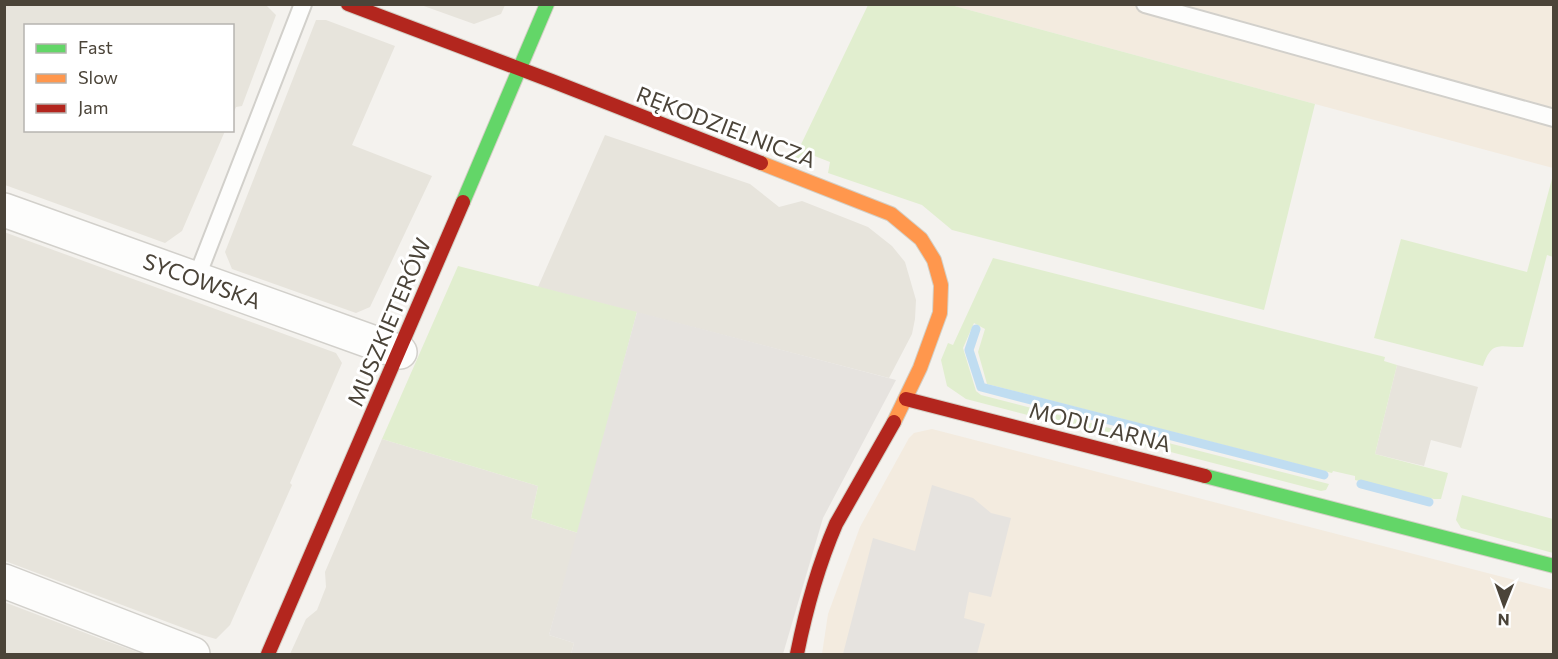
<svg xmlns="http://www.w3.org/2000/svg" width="1558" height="659" font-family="Commissioner,sans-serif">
<rect width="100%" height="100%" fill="#f4f2ee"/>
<path fill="#e7e4dc" d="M266 5 276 15 242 106 236 107 233 114 232 26H26V130L225 131 182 231 165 243 5 185V5Z
M421 5H505L501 14 474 24Z
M316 20H326L395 46 352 145 432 176 370 307 356 313 232 269 225 252Z
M605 135 750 184 779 207 802 201 868 227 892 246 905 262 916 300 915 319 912 334 889 378 538 287Z
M4 232 336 353 342 363 290 483 292 485 230 625 216 639 202 635 5 561Z
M1397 365 1478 387 1461 448 1431 440 1424 466 1375 454Z
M382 439 538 486 531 518 578 533 549 635 574 643 571 654H290L306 619 317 610 326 587 325 572Z
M4 602 104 640 143 654H5Z"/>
<path fill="#f3ebdf" d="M951 5H1553V168L1315 104Z
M932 429 1553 590V654H822L828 614 860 527 909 438 914 433Z"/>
<path fill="#e1eecf" d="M868 5H951L1315 104 1264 310 952 230 922 205 828 173 830 162 812 155 807 165 794 159Z
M1553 175V257L1547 255 1523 347C1499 347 1492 340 1483 366L1374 338 1401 239 1527 272Z
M993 258 1385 357 1384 361 1397 365 1375 454 1448 473 1441 499H1434L1355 480V476L1333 471 1332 473 987 384 978 352 985 329 974 323 963 348 976 391 981 395 1329 484 1326 490 1321 491 966 399 947 386 941 360 948 343 953 345Z
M458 266 637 312 578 533 531 518 538 486 382 439Z
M1462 495 1553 519V553L1461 528 1456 520Z"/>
<path fill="#e6e3df" d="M637 312 896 380 823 518 783 654H571L574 643 549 635Z
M932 485 973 498 991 513 1011 518 991 597 969 592 964 618 985 624 977 654H843L873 538 915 551Z"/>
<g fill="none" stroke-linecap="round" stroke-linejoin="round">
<path stroke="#c0ddf1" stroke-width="9" d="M976 329 969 350 981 387 1324 475
M1361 484 1429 502"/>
<defs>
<path id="lane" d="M1145 4 1554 118
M196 279 303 4"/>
<path id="street" d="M4 210 400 352
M4 581 193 654"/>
<path id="fast" d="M463 202 547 4
M1205 476 1554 566"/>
<path id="slow" d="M761 163 891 214 921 239 934 260 941 285 940 313 920 368 894 422"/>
<path id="jam" d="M348 4 552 81 761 163
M906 399 1205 476
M268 654 463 202
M797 654C806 609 818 566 836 524L894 422"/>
</defs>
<use href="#lane" stroke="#d2d0cb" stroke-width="20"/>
<use href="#street" stroke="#d2d0cb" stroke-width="36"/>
<use href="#fast" stroke="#d3cfc5" stroke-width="16"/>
<use href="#slow" stroke="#d3cfc5" stroke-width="16"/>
<use href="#jam" stroke="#d3cfc5" stroke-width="16"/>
<use href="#lane" stroke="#fdfdfc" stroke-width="16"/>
<use href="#street" stroke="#fdfdfc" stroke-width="33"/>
<use href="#fast" stroke="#63d668" stroke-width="14"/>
<use href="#slow" stroke="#ff974d" stroke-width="14"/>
<use href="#jam" stroke="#b3261e" stroke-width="14"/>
</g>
<g text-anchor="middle" stroke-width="6" stroke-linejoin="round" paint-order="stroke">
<g font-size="22" fill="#4b4439" stroke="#fff">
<text transform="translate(726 127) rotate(21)" y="8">RĘKODZIELNICZA</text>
<text transform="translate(202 281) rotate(20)" y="8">SYCOWSKA</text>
<text transform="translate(389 322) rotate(-67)" y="8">MUSZKIETERÓW</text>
<text transform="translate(1100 427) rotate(14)" y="8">MODULARNA</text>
</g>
</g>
<rect width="1558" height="659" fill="none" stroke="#4b4439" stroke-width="12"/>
<rect x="24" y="24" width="210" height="108" fill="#ffffff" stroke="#b7b4b0" stroke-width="1.5"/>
<rect x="36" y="44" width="30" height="9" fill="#63d668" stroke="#b7b4b0" stroke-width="1.5"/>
<text x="78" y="54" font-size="18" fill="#4b4439">Fast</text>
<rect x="36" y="74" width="30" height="9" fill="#ff974d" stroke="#b7b4b0" stroke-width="1.5"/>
<text x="78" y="84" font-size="18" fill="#4b4439">Slow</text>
<rect x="36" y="104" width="30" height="9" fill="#b3261e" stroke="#b7b4b0" stroke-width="1.5"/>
<text x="78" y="114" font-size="18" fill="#4b4439">Jam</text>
<g transform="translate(1504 605) rotate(181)" stroke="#ffffff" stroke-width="4.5" paint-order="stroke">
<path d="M0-4.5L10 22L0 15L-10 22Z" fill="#4b4439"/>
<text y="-9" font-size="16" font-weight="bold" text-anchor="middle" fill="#4b4439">N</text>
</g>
</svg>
